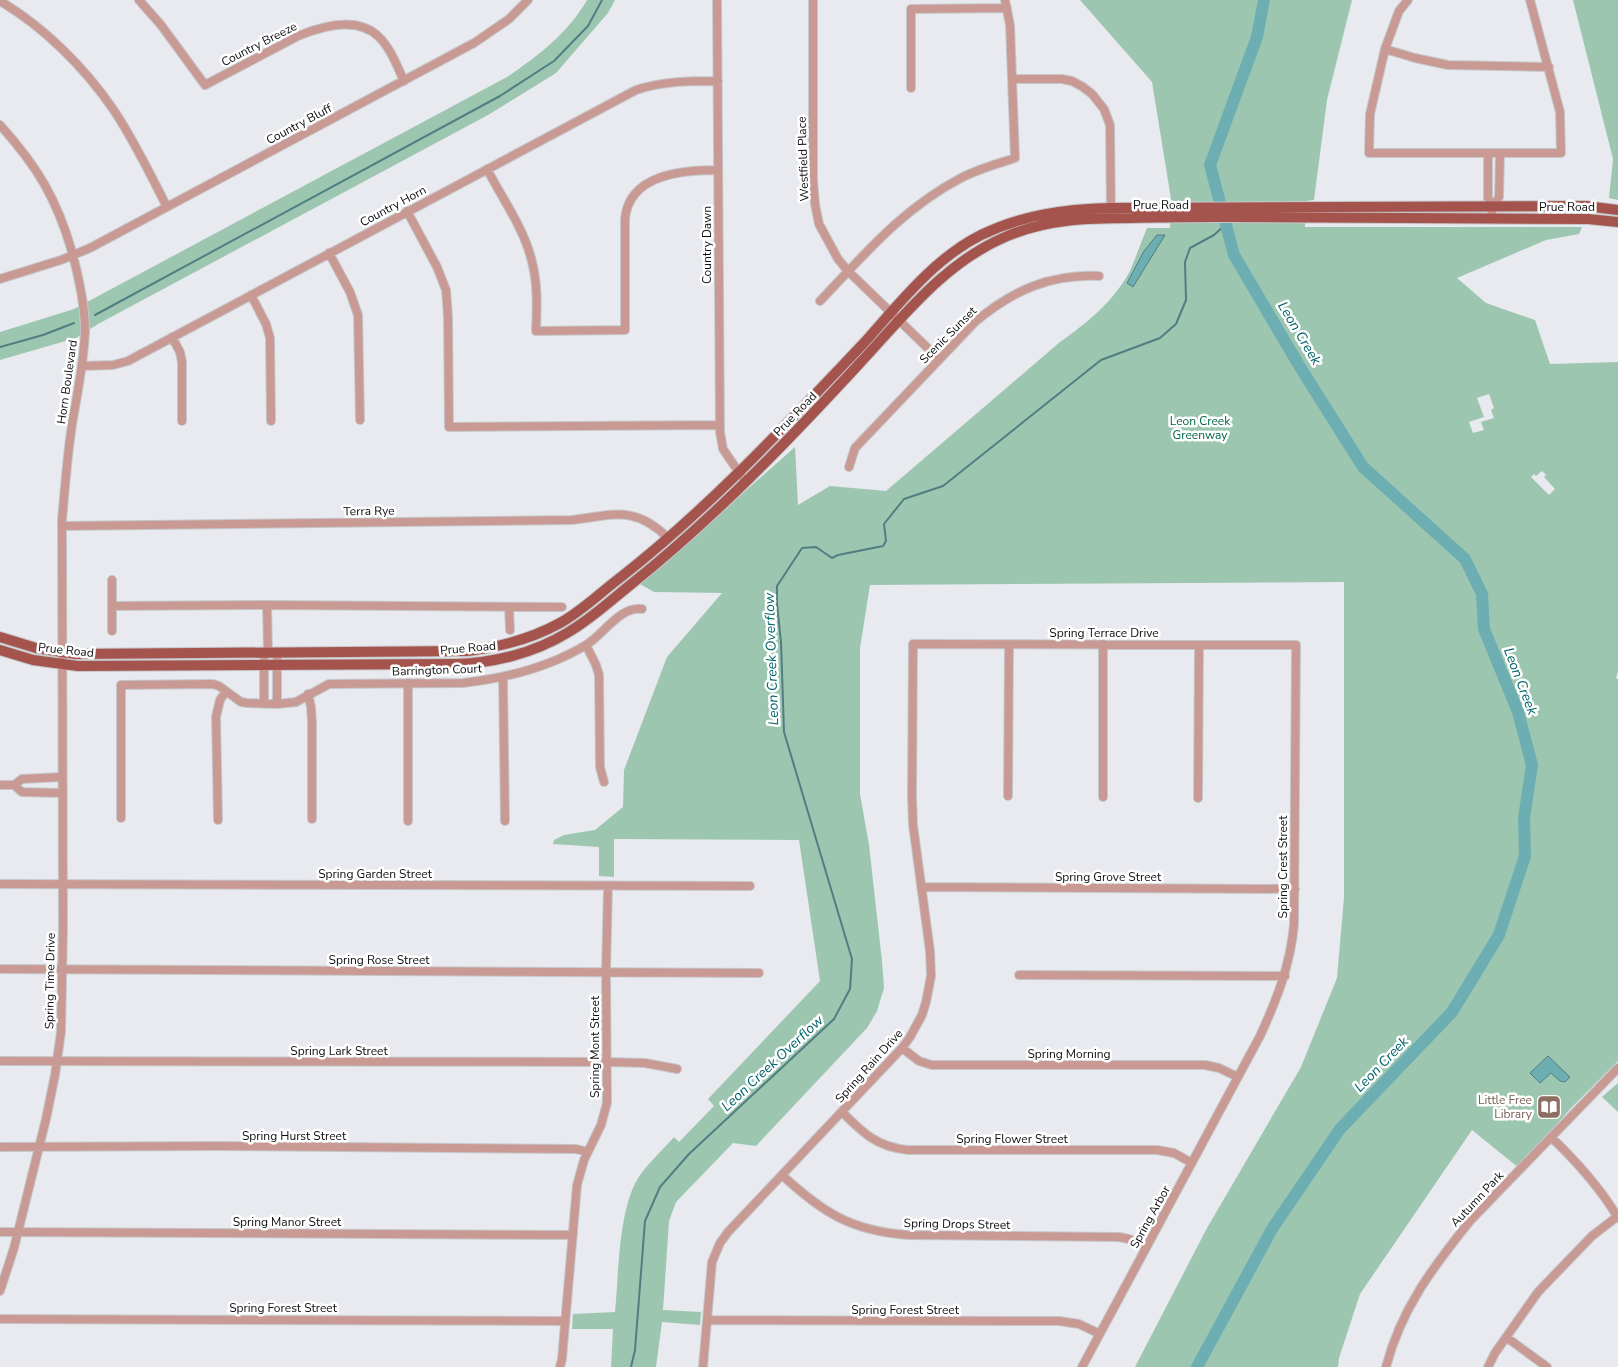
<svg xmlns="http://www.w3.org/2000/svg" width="1618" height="1367" font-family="'Nunito Sans',sans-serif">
<rect width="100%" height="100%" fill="#e8eaef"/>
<path fill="#9dc6b1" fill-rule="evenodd" d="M587 0H615L608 13 556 73 488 115 98 324 76 338 0 360V332L74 309 507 77C538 56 568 33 587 0Z
M1080 0H1352L1327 100 1314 200 1306 201 1305 227H1582L1579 234 1546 240 1457 278 1486 303 1535 320 1550 364 1618 362V671L1616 678 1618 679V1061L1571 1108 1519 1168 1472 1130 1360 1294 1339 1358 1338 1367H1135L1207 1228 1301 1067 1337 978 1344 897V582L870 585 860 648V794L869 845 882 961 884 988 877 1011 867 1028 756 1146 733 1143 676 1202 669 1221 663 1310 701 1312 700 1325 662 1322 656 1367H611L613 1329H572L573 1314 615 1312C619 1273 618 1207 640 1175 649 1162 663 1150 674 1137L679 1142 714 1106 708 1099 820 981 799 840 614 839V877L599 876V847L553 844 554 840 564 835 595 830 623 807 624 770 667 657 722 593 654 592 640 584 795 447 798 505 830 486 886 491 1060 342C1087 323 1114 301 1130 271 1136 257 1141 242 1147 228H1170L1171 199 1152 82ZM1489 394 1494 408 1491 410 1494 418 1481 422 1484 430 1473 433 1469 422 1484 417 1477 398ZM1542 471 1546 475 1544 477 1555 489 1549 495 1531 477 1534 474 1536 476Z
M1573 0H1618V200L1609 198 1613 159Z
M855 359 833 387 752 469 753 465Z
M1618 1083V1112L1602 1097Z"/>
<path fill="#6daeb2" stroke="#507e81" d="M1157 235H1165L1133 287 1127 283 1144 251Z
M1548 1056 1570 1077 1565 1082 1560 1081 1551 1073 1540 1083 1530 1073Z"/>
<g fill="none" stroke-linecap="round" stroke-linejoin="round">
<path stroke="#507e81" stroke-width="2" d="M95 315 500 96 554 61 588 26 602 0
M0 347 43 335 74 323
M631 1367 635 1350 645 1221 660 1187 689 1154 834 1019 850 989 852 959 784 732 781 642 777 604V586L802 548 816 547 832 558 838 555 883 546 886 541 884 524 904 499 943 486 1101 360 1160 338 1176 324 1186 300 1185 262 1190 248 1214 235 1226 224"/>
<path stroke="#6daeb2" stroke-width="12" d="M1197 1367 1272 1229 1340 1129 1452 1012 1499 935 1525 856 1524 818 1532 765 1518 712 1484 629 1482 594 1465 559 1363 467 1300 367 1234 255 1210 165 1257 37 1264 0"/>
<defs>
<path id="minor" d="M139 0 161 25 205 85 298 36C322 26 358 16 379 37 391 49 397 66 404 81
M717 0 720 432 723 449 742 477
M813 0V179L815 204 819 224 838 259 848 271 939 359
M1408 0 1399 11 1385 49 1370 114 1369 153H1561L1560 112 1530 0
M0 1C44 27 84 67 113 109 134 140 150 174 167 207
M1385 49 1415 58 1448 65 1549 67
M1012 79H1062L1072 81 1083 87 1092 94 1104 109 1110 125 1111 213
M911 88V9L1007 8
M0 125C37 166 57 199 72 252 79 278 85 304 85 331 84 363 77 394 72 425 67 457 65 488 62 520L63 928 61 1032 55 1075 46 1119 14 1248 0 1291
M1488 153V198L1493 207
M487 169C502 198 523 227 531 258 538 282 537 307 536 331L625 330V219C629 174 683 170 718 170
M407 211 437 267 446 290 448 317 449 427 720 425
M1490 219 1493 207 1499 197 1500 153
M329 253 350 292 358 315 360 420
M0 279 61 260 90 248 474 43 509 19 528 0
M251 295 266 324 270 338 271 421
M820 301C865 254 902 209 961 178 978 169 997 164 1015 158L1010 25 1005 0
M172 337 180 352 182 362V421
M82 366 113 365 128 361 636 90C663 81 690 81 718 81
M849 467 855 448 975 322C1013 290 1050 274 1099 276
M62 526 572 520C614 515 635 505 668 538
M112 580V606
M267 605 562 607
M509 607 510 630
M112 631V606L267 605 268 653
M586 645 596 665 599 675 600 767 604 782
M264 653V704
M277 653V704
M503 677 505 821
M408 683V821
M308 694 311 707 312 722V819
M0 785H14L22 779 62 777
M14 785 22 792 62 793
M1008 796 1009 644
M1103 797V644
M1198 798 1199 645
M121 818V685L213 684 219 686 241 702 247 703 277 704 296 702 329 684 463 683C507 678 548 668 586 645 604 634 620 606 642 609
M218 820 216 717 220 700 226 691
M0 884 750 886
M921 887 1295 889
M0 969 759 973
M1019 975 1285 976
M902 1048 919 1061 932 1065H1205L1219 1068 1238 1077
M0 1061 607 1062 645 1063 677 1069
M842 1112C863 1133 877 1147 908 1150H1157L1174 1153 1192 1163
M1551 1137C1577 1162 1600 1187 1618 1218
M0 1147 214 1146 576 1149 588 1152
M782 1175C823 1213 852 1231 908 1235L1119 1237 1129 1239 1146 1248
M0 1232 573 1235
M0 1319 565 1321
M707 1320 1059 1321 1079 1324 1100 1334
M1506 1337 1547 1367
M560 1367 562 1359 577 1185 584 1160 601 1125 607 1103 606 972 608 886
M703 1367 712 1262 720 1243 728 1232 902 1048 910 1037 922 1015 926 1002 931 976 930 951 913 825 912 795 913 644 1296 645 1294 925C1290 966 1277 999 1260 1036L1082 1367
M1386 1367C1401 1309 1433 1267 1470 1221L1618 1068
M1488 1367 1495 1353 1538 1292 1592 1236 1618 1216"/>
<path id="major" d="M0 637 36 648 75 654 468 651C500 647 531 639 560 623 582 611 601 592 621 577 709 508 786 425 863 344 898 305 933 259 981 235 1022 215 1065 209 1110 208L1586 206 1618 210
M0 650 33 660 78 666 456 664C494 663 534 653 567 633 590 620 609 602 629 586 713 519 787 442 859 364 903 317 944 263 1005 237 1046 219 1088 218 1132 218 1163 217 1193 217 1223 217 1345 217 1466 219 1588 219L1618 222"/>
</defs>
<use href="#minor" stroke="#c5c7cb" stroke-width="10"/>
<use href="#major" stroke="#c5c7cb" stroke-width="12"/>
<use href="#minor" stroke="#c99a94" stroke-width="8"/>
<use href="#major" stroke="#a5544d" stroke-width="10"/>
</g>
<defs>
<symbol id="library-square" viewBox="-11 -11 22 22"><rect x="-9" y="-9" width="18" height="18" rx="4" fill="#8d6e63" stroke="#fff"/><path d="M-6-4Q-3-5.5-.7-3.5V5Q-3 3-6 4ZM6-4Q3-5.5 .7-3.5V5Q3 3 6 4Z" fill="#fff"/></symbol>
</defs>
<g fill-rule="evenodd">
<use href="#library-square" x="1535" y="1093" width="28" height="28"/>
</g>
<g text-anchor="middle" stroke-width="5" stroke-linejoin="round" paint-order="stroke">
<g font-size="12" fill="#0d0e10" stroke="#fff">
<text transform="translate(259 44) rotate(-27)" y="4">Country Breeze</text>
<text transform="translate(299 124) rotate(-28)" y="4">Country Bluff</text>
<text transform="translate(803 159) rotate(-92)" y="4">Westfield Place</text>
<text x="1161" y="209">Prue Road</text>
<text transform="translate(393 206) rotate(-28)" y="4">Country Horn</text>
<text x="1567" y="211">Prue Road</text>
<text transform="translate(707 245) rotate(-90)" y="4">Country Dawn</text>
<text transform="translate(948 335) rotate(-45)" y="4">Scenic Sunset</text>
<text transform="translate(67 382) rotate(-82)" y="4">Horn Boulevard</text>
<text transform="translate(795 414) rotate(-46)" y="4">Prue Road</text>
<text transform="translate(369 511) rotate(-1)" y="4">Terra Rye</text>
<text x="1104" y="637">Spring Terrace Drive</text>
<text transform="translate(468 648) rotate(-5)" y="4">Prue Road</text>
<text transform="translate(66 650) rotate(6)" y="4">Prue Road</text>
<text transform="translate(437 670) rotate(-2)" y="4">Barrington Court</text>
<text transform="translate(1283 867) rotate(-90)" y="4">Spring Crest Street</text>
<text x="375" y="878">Spring Garden Street</text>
<text x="1108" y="881">Spring Grove Street</text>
<text x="379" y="964">Spring Rose Street</text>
<text transform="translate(50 981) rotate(-89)" y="4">Spring Time Drive</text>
<text transform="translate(595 1047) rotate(-90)" y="4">Spring Mont Street</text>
<text x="339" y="1055">Spring Lark Street</text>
<text x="1069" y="1058">Spring Morning</text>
<text transform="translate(869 1066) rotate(-48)" y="4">Spring Rain Drive</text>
<text x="294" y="1140">Spring Hurst Street</text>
<text x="1012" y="1143">Spring Flower Street</text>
<text transform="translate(1477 1199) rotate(-47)" y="4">Autumn Park</text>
<text transform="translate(1150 1217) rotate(-61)" y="4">Spring Arbor</text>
<text x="287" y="1226">Spring Manor Street</text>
<text transform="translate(957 1224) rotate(1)" y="4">Spring Drops Street</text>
<text x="283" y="1312">Spring Forest Street</text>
<text x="905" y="1314">Spring Forest Street</text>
</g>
<g font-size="12" fill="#006545" stroke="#fff">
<text x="1200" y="425">Leon Creek<tspan x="1200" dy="14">Greenway</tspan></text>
</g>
<g font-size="12" fill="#785e54" stroke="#fff" text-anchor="end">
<text x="1532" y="1104">Little Free<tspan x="1532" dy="14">Library</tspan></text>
</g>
<g font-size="14" font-style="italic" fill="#006468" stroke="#fff">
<text transform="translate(1300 333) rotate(59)" y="5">Leon Creek</text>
<text transform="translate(771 659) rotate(-92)" y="5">Leon Creek Overflow</text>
<text transform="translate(1521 681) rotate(69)" y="5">Leon Creek</text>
<text transform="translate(772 1063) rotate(-43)" y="5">Leon Creek Overflow</text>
<text transform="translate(1381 1064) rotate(-46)" y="5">Leon Creek</text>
</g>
</g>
</svg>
